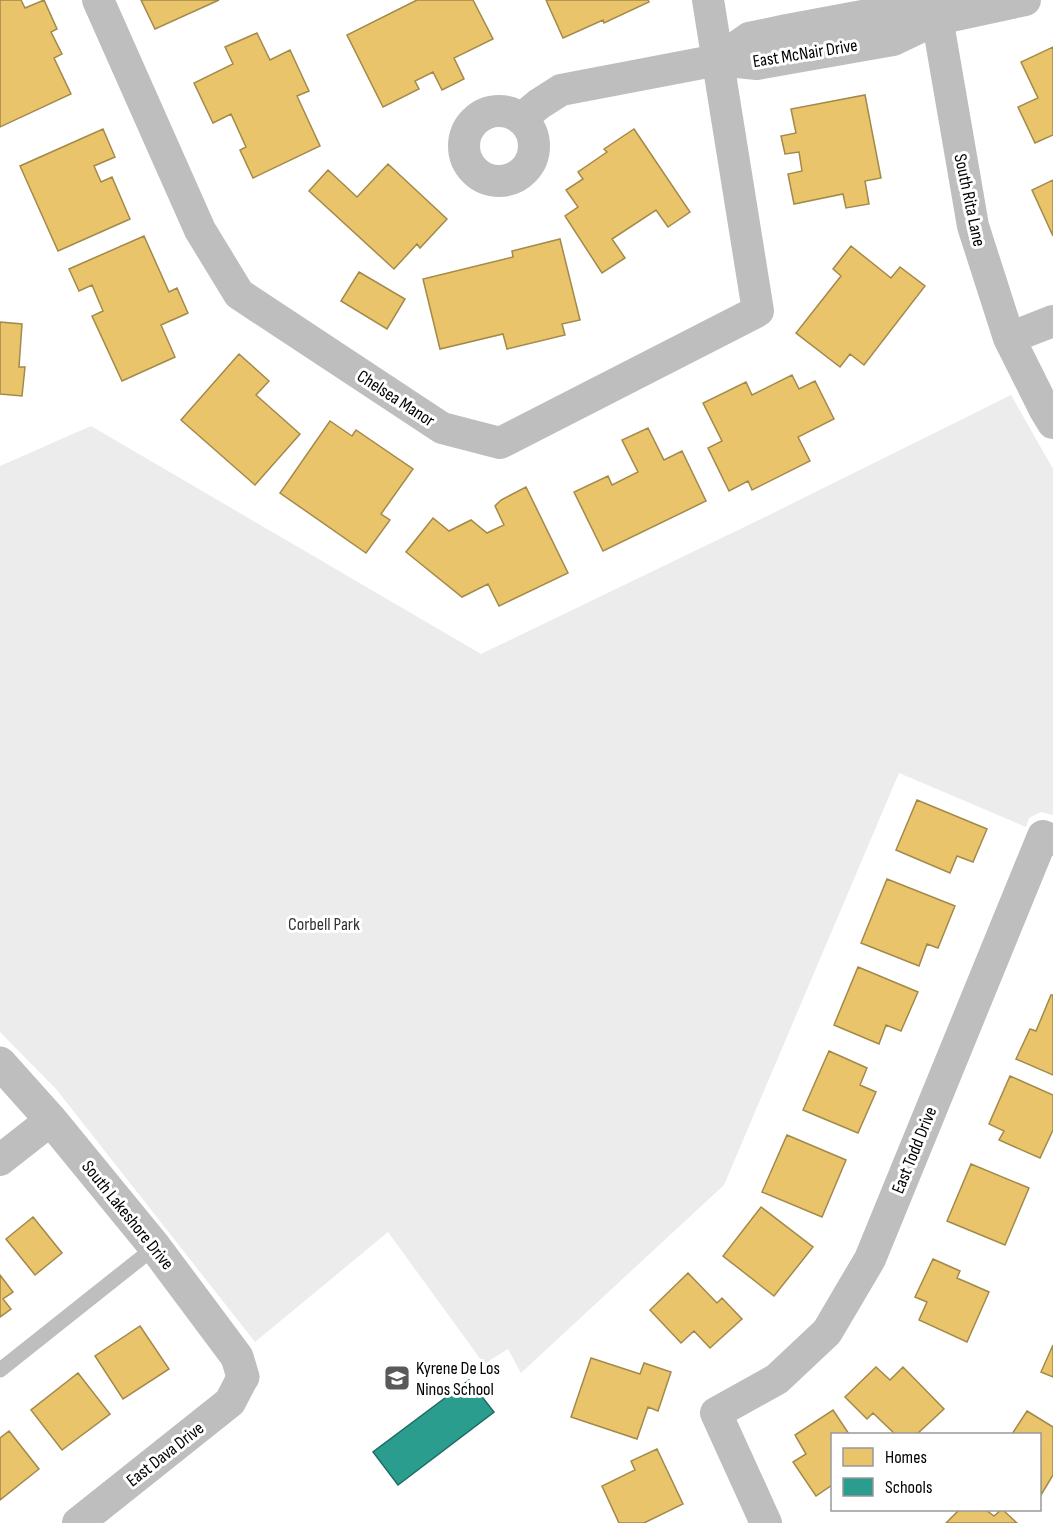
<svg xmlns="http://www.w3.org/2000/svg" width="1053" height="1523" font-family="'Sofia Sans Condensed',sans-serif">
<rect width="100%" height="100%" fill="#fff"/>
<path fill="#ececec" d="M1011 395 1053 469V815L1041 812 1029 818 1026 827 899 773 724 1185 521 1373 508 1349 484 1364 388 1232 255 1342 56 1089 0 1032V466L91 426 481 654 763 518Z"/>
<path fill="#e9c46a" stroke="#a3894a" stroke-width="1.5" d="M0 0H21L25 8 44 0 57 29 51 32 62 54 54 58 71 94 0 127Z
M141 0H219L155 29Z
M417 0H473L493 39 454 58 464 79 442 90 433 72 415 81 419 89 383 107 347 35Z
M546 0H648L649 2 604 23 603 20 563 38Z
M257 33 270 60 290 50 309 91 297 96 320 146 253 178 240 150 246 147 231 114 213 123 194 83 233 64 225 47Z
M1053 47V135L1035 143 1018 107 1038 98 1021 62Z
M865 95 881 178 865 181 869 204 846 208 843 194 794 204 788 174 802 171 799 152 785 154 781 136 796 133 791 109Z
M103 129 115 157 94 166 101 182 112 177 130 219 58 251 20 166Z
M634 129 690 212 668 227 656 210 612 239 625 258 602 273 565 216 578 207 566 190 583 179 578 172 607 152 604 149Z
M388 164 447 219 420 248 417 244 394 269 309 191 328 170 357 197Z
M1053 180V236L1032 190Z
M144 236 169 292 177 288 188 313 161 325 175 357 122 381 92 316 103 311 92 285 79 291 69 269Z
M560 239 580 320 562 324 565 335 507 349 503 334 440 349 423 279 513 257 512 251Z
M851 246 891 278 900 267 925 286 864 365 850 354 840 367 796 333 841 276 833 269Z
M359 272 405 299 387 329 341 301Z
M0 322 22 324 19 367H25L22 396 0 394Z
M239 354 269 381 256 395 300 434 255 485 181 420Z
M792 375 799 389 815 381 834 419 798 437 810 461 752 490 748 481 729 491 708 448 722 441 703 403 746 382 752 395Z
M330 421 352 436 356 430 413 469 381 514 390 520 366 553 280 493Z
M648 428 664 460 682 451 706 501 603 551 574 492 608 476 612 485 638 472 622 440Z
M526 487 568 573 499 606 488 584 462 597 406 552 433 518 449 531 471 520 487 533 504 525 495 506 501 500Z
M917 800 987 829 973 862 957 856 950 873 896 850Z
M887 879 955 906 938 948 927 944 919 966 861 943Z
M858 967 918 992 901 1031 886 1025 879 1044 834 1025Z
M1051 995H1053V1075L1016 1059 1030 1029 1036 1031Z
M829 1051 867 1068 860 1085 876 1092 858 1133 803 1110Z
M1010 1076 1053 1095V1130L1040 1158 999 1140 1004 1131 989 1124Z
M787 1135 846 1160 822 1217 762 1192Z
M971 1164 1029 1188 1005 1245 947 1221Z
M761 1207 813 1247 774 1296 723 1256Z
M33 1217 62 1253 35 1275 6 1239Z
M933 1259 960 1271 957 1278 989 1292 967 1342 919 1320 927 1302 915 1297Z
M688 1273 717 1303 722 1298 742 1319 710 1348 694 1331 681 1343 650 1310Z
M0 1275 13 1292 3 1299 11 1309 0 1317Z
M140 1326 169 1369 123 1399 95 1356Z
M1053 1345V1377L1041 1372Z
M591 1358 640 1374 644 1363 671 1372 658 1411 648 1407 637 1439 571 1417Z
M876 1367 890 1380 903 1367 944 1409 917 1434H895L873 1413 867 1419 845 1397Z
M78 1373 110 1414 62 1450 31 1410Z
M833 1410 849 1434H832V1485L816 1496 793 1462 806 1454 795 1435Z
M1027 1411 1053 1427V1475L1041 1495 1040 1434H1012Z
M9 1431 39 1469 0 1500V1438Z
M657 1449 683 1504 644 1523H619L602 1486 635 1470 631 1461Z
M959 1510H986L994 1516 1001 1510H1003L1017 1523H946Z"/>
<path fill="#2a9d8f" stroke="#1d6e64" stroke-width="1.5" d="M469 1380 494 1412 398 1485 373 1452Z"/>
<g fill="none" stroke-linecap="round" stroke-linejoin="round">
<path stroke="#bebebe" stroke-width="15" d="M0 1370 155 1247"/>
<path stroke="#bebebe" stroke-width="32" d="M98 0 200 230 239 294 442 428 500 443 758 311 708 0
M934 0 973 226 1009 338 1045 410 1053 423
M718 60 749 38 787 30 889 11 937 19
M464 146a35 35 0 1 1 70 0a35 35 0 1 1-70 0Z
M521 119 539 104 561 90 718 60 757 64 893 40 937 19 1025 0
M1009 338 1053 321
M0 1160 51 1120
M78 1523 230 1402 243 1377
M766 1523 716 1413 777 1379 827 1332 870 1259 1043 836 1053 840"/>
<path stroke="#bebebe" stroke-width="33" d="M0 1063 51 1120 155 1247 237 1357 243 1377"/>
</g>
<defs>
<symbol id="school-square" viewBox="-11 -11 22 22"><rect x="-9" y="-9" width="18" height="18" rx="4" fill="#595959" stroke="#fff"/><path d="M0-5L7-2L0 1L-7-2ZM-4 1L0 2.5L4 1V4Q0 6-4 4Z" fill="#fff"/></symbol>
</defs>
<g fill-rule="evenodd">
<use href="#school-square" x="382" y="1363" width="30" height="30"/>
</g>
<g text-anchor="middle" stroke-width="6" stroke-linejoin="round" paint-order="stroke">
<g font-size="18" fill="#000" stroke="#fff">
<text transform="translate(805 53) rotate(-9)" y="6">East McNair Drive</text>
<text transform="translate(970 200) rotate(78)" y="6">South Rita Lane</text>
<text transform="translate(396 398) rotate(33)" y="6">Chelsea Manor</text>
<text transform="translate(914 1150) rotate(-68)" y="6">East Todd Drive</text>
<text transform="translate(128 1215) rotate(51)" y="6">South Lakeshore Drive</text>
<text transform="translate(165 1454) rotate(-38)" y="6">East Dava Drive</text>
</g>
<g font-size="18" fill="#333" stroke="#fff">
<text x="324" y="930">Corbell Park</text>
</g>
<g font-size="18" fill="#000" stroke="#fff" text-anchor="start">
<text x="416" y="1374">Kyrene De Los<tspan x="416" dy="21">Ninos School</tspan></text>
</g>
</g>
<rect x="831" y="1433" width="210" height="78" fill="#ffffff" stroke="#999999" stroke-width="1.5"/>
<rect x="843" y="1448" width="30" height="18" fill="#e9c46a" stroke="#999999" stroke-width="1.5"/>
<text x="885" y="1463" font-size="18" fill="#000000">Homes</text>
<rect x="843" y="1478" width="30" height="18" fill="#2a9d8f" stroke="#999999" stroke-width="1.5"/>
<text x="885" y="1493" font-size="18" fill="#000000">Schools</text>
</svg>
